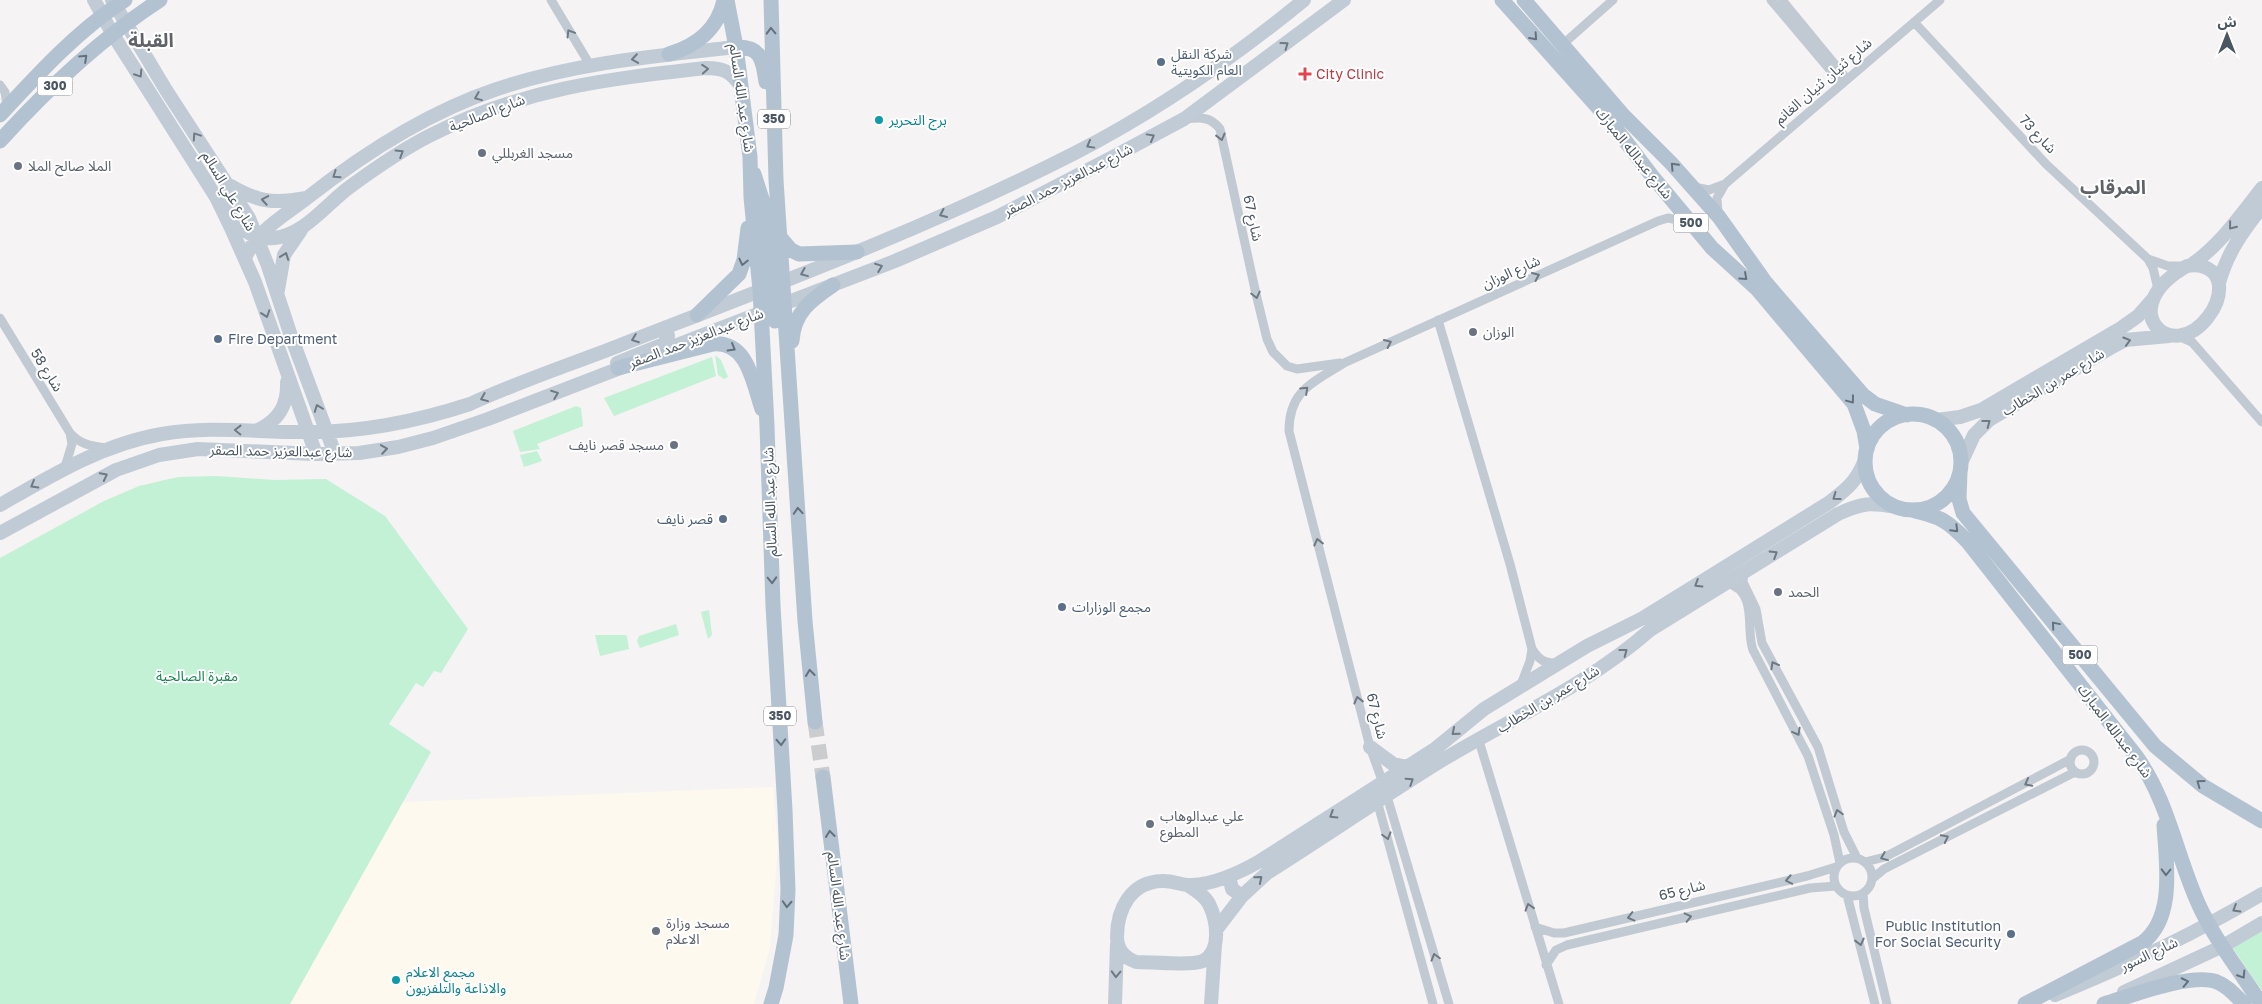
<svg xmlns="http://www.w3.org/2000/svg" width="2262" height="1004" font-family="'Golos Text','Noto Sans Arabic',sans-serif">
<rect width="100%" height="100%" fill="#f5f3f3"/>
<path fill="#fdf9ef" d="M773 787 778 846 770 948 754 1004H290L403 802Z"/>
<path fill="#c3f1d5" d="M715 355 721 360 728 377 724 379 718 375Z
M712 357 716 376 614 416 604 398Z
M576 406 581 408 583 426 537 444 540 449 520 452 513 431Z
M537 451 542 461 524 467 520 455Z
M216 476 274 480 326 479 385 516 468 629 441 673 434 671 423 687 416 683 389 724 431 752 290 1004H0V558L104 501 139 486 178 477Z
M709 610 712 635 708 639 701 612Z
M676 624 679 635 640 648 637 641 639 636Z
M595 635H624L627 636 629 649 600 656Z
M2262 928V991L2232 947Z"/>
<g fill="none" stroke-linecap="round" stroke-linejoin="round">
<path stroke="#caccce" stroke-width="15" stroke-dasharray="15 8" stroke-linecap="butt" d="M815 722 823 777"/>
<path stroke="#c1cad2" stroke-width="9" d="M551 0 590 65
M1771 0 1842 84
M1782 0 1847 79
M1914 22 2046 164 2148 259 2153 268 2158 289
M1562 45 1613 0
M0 85 5 92 7 107
M1186 119C1201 117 1211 117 1220 129L1256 294 1267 339 1273 352 1287 366 1297 369 1340 363
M1694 187 1709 190 1725 184 1940 0
M1718 213 1717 198 1725 184
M2148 259 2168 266H2186
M0 318 70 433C81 445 91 446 106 448
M1438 320 1510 564 1532 649C1539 660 1545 664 1558 663
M2178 336 2192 342 2262 422
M65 467 72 444 70 433
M1744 572 1743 582 1756 609 1762 643 1818 747 1844 832 1857 858
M1727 583C1759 592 1745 630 1753 650L1808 756 1834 835 1840 863
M1520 687 1530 661 1532 649
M1479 741 1559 1004
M2070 762a12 12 0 1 1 24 0a12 12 0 1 1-24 0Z
M1376 797 1433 1004
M1834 877a19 19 0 1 1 38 0a19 19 0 1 1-38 0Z
M1865 862 1885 857 2071 759
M1872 879 1884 869 2075 772
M1863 893 1864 908 1887 1004
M1847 895 1875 1004
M1535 927 1554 933H1564L1807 876 1836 867
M1546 965 1556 950 1567 945 1810 888 1836 886
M1449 1004 1383 783 1370 747 1289 431C1289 390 1313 383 1344 363L1658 221 1668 218 1688 222"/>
<path stroke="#c1cbd6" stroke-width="14" d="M94 0 112 33 216 197 231 228 255 282 316 454
M112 0 166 90 249 218 268 266 291 336 335 454
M231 186C258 202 274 204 306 198
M216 197C239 212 238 242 274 238 305 235 327 203 351 186 377 167 403 149 431 135 522 89 606 79 706 68 723 68 730 71 740 85
M245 258C257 230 284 216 307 198 363 154 428 112 497 89 574 63 655 56 736 47
M2191 265C2220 245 2240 216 2262 188
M2187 266C2201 263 2217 269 2219 285 2220 297 2215 308 2208 317 2171 366 2112 308 2187 266Z
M2219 283C2227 253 2243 231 2262 207
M278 290 284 255 301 230
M659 352 895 261 997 217 1113 157 1184 119 1344 0
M617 363 664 344 668 336 666 327
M1936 420 1960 417 1981 410 2121 328 2138 316 2152 300
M258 430C279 420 288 405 287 382
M1961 463 1974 435 1989 420 2112 347 2125 340 2169 336
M0 505C52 475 103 444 162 434 212 425 261 433 310 432 365 432 418 421 470 404 518 382 569 365 618 346 772 286 928 228 1075 153 1157 111 1233 58 1304 0
M0 533 116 470 159 455 198 449 316 454 359 453 398 447 433 438 488 419 628 365
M1370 747 1393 764 1408 767
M1229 876 1232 889 1242 896
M1189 886C1197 891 1205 896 1209 904 1217 920 1222 951 1203 961 1191 966 1151 962 1136 962 1125 958 1117 950 1117 937 1117 910 1130 882 1162 881 1172 880 1182 886 1192 885 1216 884 1239 873 1260 861L1435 749 1484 709 1587 646 1643 618 1830 502C1848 488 1856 482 1865 460
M1216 930 1242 896 1267 873C1324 837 1381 798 1439 762 1510 719 1588 685 1650 630L1838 514C1864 502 1870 503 1897 507
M2124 992 2223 946 2262 923
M2055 995C2127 966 2196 933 2262 894
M1115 1004 1117 944
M1211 1004 1215 945"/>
<path stroke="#b3c2d1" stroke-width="15" d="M727 0 736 47 750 157 751 197 760 290 767 426 773 606 785 810 788 890 786 935 776 988 771 1004
M771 0 776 180 805 621 815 722
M1502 0 1611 122 1652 176 1712 248 1757 289 1854 404 1864 431 1867 449
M1524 0 1622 114 1671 163 1719 217 1766 283 1863 395 1875 404 1907 415
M736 47C761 46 763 60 766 82
M669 54C696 46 718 29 724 0
M0 115C38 74 78 30 125 0
M0 141C48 88 100 39 160 0
M754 174 763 202 772 289 776 300
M780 237 791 250 799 254 857 252
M760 290C776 294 774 307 775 321
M697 315 739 274 744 260 748 228
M792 341C794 312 811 300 833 285
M618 368 713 344C748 341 753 383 762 409
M1865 462a48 48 0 1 1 96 0a48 48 0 1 1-96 0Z
M1960 472 1959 499 1963 513 2155 746 2203 786 2262 821
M1911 510C1941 517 1947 520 1968 542L2136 756C2168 800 2176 854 2198 903 2214 939 2240 971 2261 1004
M823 777 851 1004
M2025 1004 2142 943C2176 918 2166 862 2164 825
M2104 1004C2131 996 2192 972 2217 982 2228 986 2236 996 2244 1004"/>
</g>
<defs><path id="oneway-chevron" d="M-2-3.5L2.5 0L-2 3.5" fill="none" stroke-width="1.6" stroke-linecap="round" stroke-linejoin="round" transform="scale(1.25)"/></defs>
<g stroke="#64717d">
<use href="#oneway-chevron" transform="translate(771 31) rotate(-92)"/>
<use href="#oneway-chevron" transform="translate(1534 37) rotate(48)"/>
<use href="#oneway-chevron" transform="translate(84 58) rotate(-43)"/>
<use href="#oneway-chevron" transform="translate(1674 166) rotate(-133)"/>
<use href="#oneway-chevron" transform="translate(743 262) rotate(103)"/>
<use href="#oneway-chevron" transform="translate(1744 277) rotate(42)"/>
<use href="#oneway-chevron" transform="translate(732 348) rotate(30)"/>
<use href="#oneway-chevron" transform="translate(1851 400) rotate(53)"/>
<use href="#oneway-chevron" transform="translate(798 511) rotate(-94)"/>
<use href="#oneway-chevron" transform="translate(1955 529) rotate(45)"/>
<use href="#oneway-chevron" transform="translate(772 580) rotate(88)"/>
<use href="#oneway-chevron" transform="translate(2055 625) rotate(-130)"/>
<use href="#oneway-chevron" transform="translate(810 673) rotate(-96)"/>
<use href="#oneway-chevron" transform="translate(781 742) rotate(87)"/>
<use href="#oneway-chevron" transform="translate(2200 783) rotate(-144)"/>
<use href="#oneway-chevron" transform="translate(830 834) rotate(-97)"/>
<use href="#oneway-chevron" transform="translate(2166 872) rotate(91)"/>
<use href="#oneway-chevron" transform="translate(787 904) rotate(93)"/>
<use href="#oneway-chevron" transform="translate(2242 975) rotate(57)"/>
<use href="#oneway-chevron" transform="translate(2185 982) rotate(-12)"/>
</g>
<g stroke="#6e7983">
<use href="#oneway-chevron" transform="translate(570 33) rotate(-121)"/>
<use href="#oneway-chevron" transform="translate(1221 137) rotate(76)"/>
<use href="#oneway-chevron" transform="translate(1536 276) rotate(-24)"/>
<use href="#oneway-chevron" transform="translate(1256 295) rotate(77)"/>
<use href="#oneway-chevron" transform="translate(1388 343) rotate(-25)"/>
<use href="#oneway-chevron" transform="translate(1305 390) rotate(-43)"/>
<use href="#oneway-chevron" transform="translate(1318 542) rotate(-104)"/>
<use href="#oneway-chevron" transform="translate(1774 665) rotate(-119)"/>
<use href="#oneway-chevron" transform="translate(1358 700) rotate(-104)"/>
<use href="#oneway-chevron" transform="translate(1797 732) rotate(61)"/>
<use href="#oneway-chevron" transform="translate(2028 783) rotate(152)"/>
<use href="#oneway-chevron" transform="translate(1838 813) rotate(-106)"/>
<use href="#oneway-chevron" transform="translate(1387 836) rotate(74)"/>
<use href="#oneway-chevron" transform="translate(1945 838) rotate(-27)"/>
<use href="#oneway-chevron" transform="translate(1884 857) rotate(158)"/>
<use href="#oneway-chevron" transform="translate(1789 880) rotate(169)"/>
<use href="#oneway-chevron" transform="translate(1529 907) rotate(-107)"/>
<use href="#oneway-chevron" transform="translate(1631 917) rotate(166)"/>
<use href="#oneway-chevron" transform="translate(1688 917) rotate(-13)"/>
<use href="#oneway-chevron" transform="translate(1860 942) rotate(76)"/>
<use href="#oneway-chevron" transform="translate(1435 957) rotate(-106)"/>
</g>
<g stroke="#6e7984">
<use href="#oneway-chevron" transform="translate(1285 45) rotate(-36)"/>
<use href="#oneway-chevron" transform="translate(635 59) rotate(172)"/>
<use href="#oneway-chevron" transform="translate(705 69) rotate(-4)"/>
<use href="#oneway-chevron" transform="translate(139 74) rotate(57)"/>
<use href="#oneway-chevron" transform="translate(478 97) rotate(158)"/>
<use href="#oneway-chevron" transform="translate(196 136) rotate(-124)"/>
<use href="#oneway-chevron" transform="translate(1151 137) rotate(-29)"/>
<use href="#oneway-chevron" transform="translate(1090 145) rotate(151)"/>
<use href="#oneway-chevron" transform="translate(400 153) rotate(-32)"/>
<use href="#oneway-chevron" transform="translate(336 175) rotate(146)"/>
<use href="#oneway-chevron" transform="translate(265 200) rotate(-170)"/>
<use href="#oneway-chevron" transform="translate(943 214) rotate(156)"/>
<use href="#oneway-chevron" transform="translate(2232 226) rotate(129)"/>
<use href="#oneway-chevron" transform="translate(285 256) rotate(-70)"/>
<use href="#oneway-chevron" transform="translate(879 267) rotate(-21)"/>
<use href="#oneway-chevron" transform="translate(804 273) rotate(158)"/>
<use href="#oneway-chevron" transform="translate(266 314) rotate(71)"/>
<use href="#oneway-chevron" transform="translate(635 339) rotate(159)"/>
<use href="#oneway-chevron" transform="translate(2127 341) rotate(-17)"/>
<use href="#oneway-chevron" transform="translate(555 394) rotate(-21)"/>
<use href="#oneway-chevron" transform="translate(484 398) rotate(158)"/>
<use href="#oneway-chevron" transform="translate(318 408) rotate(-111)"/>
<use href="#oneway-chevron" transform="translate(1987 423) rotate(-37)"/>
<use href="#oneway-chevron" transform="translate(238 430) rotate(-179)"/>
<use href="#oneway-chevron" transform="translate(384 449) rotate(-9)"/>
<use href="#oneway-chevron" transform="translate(104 476) rotate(-27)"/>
<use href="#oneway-chevron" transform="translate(34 485) rotate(150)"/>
<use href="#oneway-chevron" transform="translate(1836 497) rotate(144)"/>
<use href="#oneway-chevron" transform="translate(1774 554) rotate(-32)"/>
<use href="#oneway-chevron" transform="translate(1698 584) rotate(148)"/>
<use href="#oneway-chevron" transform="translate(1624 652) rotate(-37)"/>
<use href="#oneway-chevron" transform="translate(1455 732) rotate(140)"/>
<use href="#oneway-chevron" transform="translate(1410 781) rotate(-33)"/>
<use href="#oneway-chevron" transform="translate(1333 815) rotate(148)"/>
<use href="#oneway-chevron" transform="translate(1259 879) rotate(-40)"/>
<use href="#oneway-chevron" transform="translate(2236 909) rotate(149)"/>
<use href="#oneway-chevron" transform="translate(1116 974) rotate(92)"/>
</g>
<g fill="#5c6f8a" stroke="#fff" stroke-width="2">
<circle cx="1161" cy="62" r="5"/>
<circle cx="218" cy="339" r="5"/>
<circle cx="723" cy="519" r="5"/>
<circle cx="1062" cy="607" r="5"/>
<circle cx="2011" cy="934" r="5"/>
</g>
<path fill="#e0444e" stroke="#fff" stroke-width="2" d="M1302.5 66.5h5v5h5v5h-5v5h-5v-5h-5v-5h5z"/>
<g fill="#0f9aa8" stroke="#fff" stroke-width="2">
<circle cx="879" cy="120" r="5"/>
<circle cx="396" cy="980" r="5"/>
</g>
<g fill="#6b7280" stroke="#fff" stroke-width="2">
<circle cx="482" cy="153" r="5"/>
<circle cx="18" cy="166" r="5"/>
<circle cx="1473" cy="332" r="5"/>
<circle cx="674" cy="445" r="5"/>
<circle cx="1778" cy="592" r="5"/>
<circle cx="1150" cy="824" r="5"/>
<circle cx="656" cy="931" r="5"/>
</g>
<g text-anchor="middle" stroke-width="4" stroke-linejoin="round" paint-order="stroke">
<g fill="#fff" stroke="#808990" stroke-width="1">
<rect x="37.5" y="76.5" width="35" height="19" rx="4"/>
<rect x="758" y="109.5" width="32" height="19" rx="4"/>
<rect x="1673.5" y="213.5" width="35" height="19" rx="4"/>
<rect x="2062.5" y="645.5" width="35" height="19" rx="4"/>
<rect x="764" y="706.5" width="32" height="19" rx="4"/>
</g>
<g font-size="12" font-weight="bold" fill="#4a5661">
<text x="55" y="90">300</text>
<text x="774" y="123">350</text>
<text x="1691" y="227">500</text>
<text x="2080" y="659">500</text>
<text x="780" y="720">350</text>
</g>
<g font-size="14" fill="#4e5e75" stroke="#fff" text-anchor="start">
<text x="1171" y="59">شركة النقل<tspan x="1171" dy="16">العام الكويتية</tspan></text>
<text x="228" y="344">Fire Department</text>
<text x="713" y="524" text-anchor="end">قصر نايف</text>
<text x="1072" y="612">مجمع الوزارات</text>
<text x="2001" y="931" text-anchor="end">Public Institution<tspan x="2001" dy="16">For Social Security</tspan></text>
</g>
<g font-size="14" fill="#be3a42" stroke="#fff" text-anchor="start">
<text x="1316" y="79">City Clinic</text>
</g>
<g font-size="14" fill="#4a5661" stroke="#fff">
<text transform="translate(1823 81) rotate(-41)" y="5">شارع ثنيان ثنيان الغانم</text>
<text transform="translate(742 98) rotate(82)" y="5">شارع عبد الله السالم</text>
<text transform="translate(487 113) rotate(-21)" y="5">شارع الصالحية</text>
<text transform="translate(2038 134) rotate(47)" y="5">شارع 73</text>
<text transform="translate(1634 153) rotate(51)" y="5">شارع عبدالله المبارك</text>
<text transform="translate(1068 180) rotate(-27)" y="5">شارع عبدالعزيز حمد الصقر</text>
<text transform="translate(229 191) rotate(59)" y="5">شارع علي السالم</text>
<text transform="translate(1253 218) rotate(78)" y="5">شارع 67</text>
<text transform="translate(1511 272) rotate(-24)" y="5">شارع الوزان</text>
<text transform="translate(696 338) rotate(-21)" y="5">شارع عبدالعزيز حمد الصقر</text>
<text transform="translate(47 370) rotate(58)" y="5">شارع 58</text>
<text transform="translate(2053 382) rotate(-31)" y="5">شارع عمر بن الخطاب</text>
<text transform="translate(281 451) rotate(1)" y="5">شارع عبدالعزيز حمد الصقر</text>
<text transform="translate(770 502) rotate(-92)" y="5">شارع عبد الله السالم</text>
<text transform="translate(1548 699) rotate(-31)" y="5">شارع عمر بن الخطاب</text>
<text transform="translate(1377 716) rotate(76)" y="5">شارع 67</text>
<text transform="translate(2115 731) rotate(53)" y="5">شارع عبدالله المبارك</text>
<text transform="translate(1682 890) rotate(-14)" y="5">شارع 65</text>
<text transform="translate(839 906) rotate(83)" y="5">شارع عبد الله السالم</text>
<text transform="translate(2149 954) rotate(-25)" y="5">شارع السور</text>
</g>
<g font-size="14" fill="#0d838f" stroke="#fff" text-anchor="start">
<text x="889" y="125">برج التحرير</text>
<text x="406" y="977">مجمع الاعلام<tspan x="406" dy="16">والاذاعة والتلفزيون</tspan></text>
</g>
<g font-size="14" fill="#5b616d" stroke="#fff" text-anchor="start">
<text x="492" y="158">مسجد الغربللي</text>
<text x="28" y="171">الملا صالح الملا</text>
<text x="1483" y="337">الوزان</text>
<text x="664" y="450" text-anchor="end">مسجد قصر نايف</text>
<text x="1788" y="597">الحمد</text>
<text x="1160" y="821">علي عبدالوهاب<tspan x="1160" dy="16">المطوع</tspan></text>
<text x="666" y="928">مسجد وزارة<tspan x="666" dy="16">الاعلام</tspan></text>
</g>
<g font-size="14" fill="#17864f" stroke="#fff">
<text x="197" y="681">مقبرة الصالحية</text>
</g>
<g font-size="19" font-weight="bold" fill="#5f6368" stroke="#fff">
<text x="151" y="47">القبلة</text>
<text x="2113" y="194">المرقاب</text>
</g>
</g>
<g transform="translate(2227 35)" stroke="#ffffff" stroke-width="4" paint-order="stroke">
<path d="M0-4L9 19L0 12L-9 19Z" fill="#4a5661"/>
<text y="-8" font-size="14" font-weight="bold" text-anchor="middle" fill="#4a5661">ش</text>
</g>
</svg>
